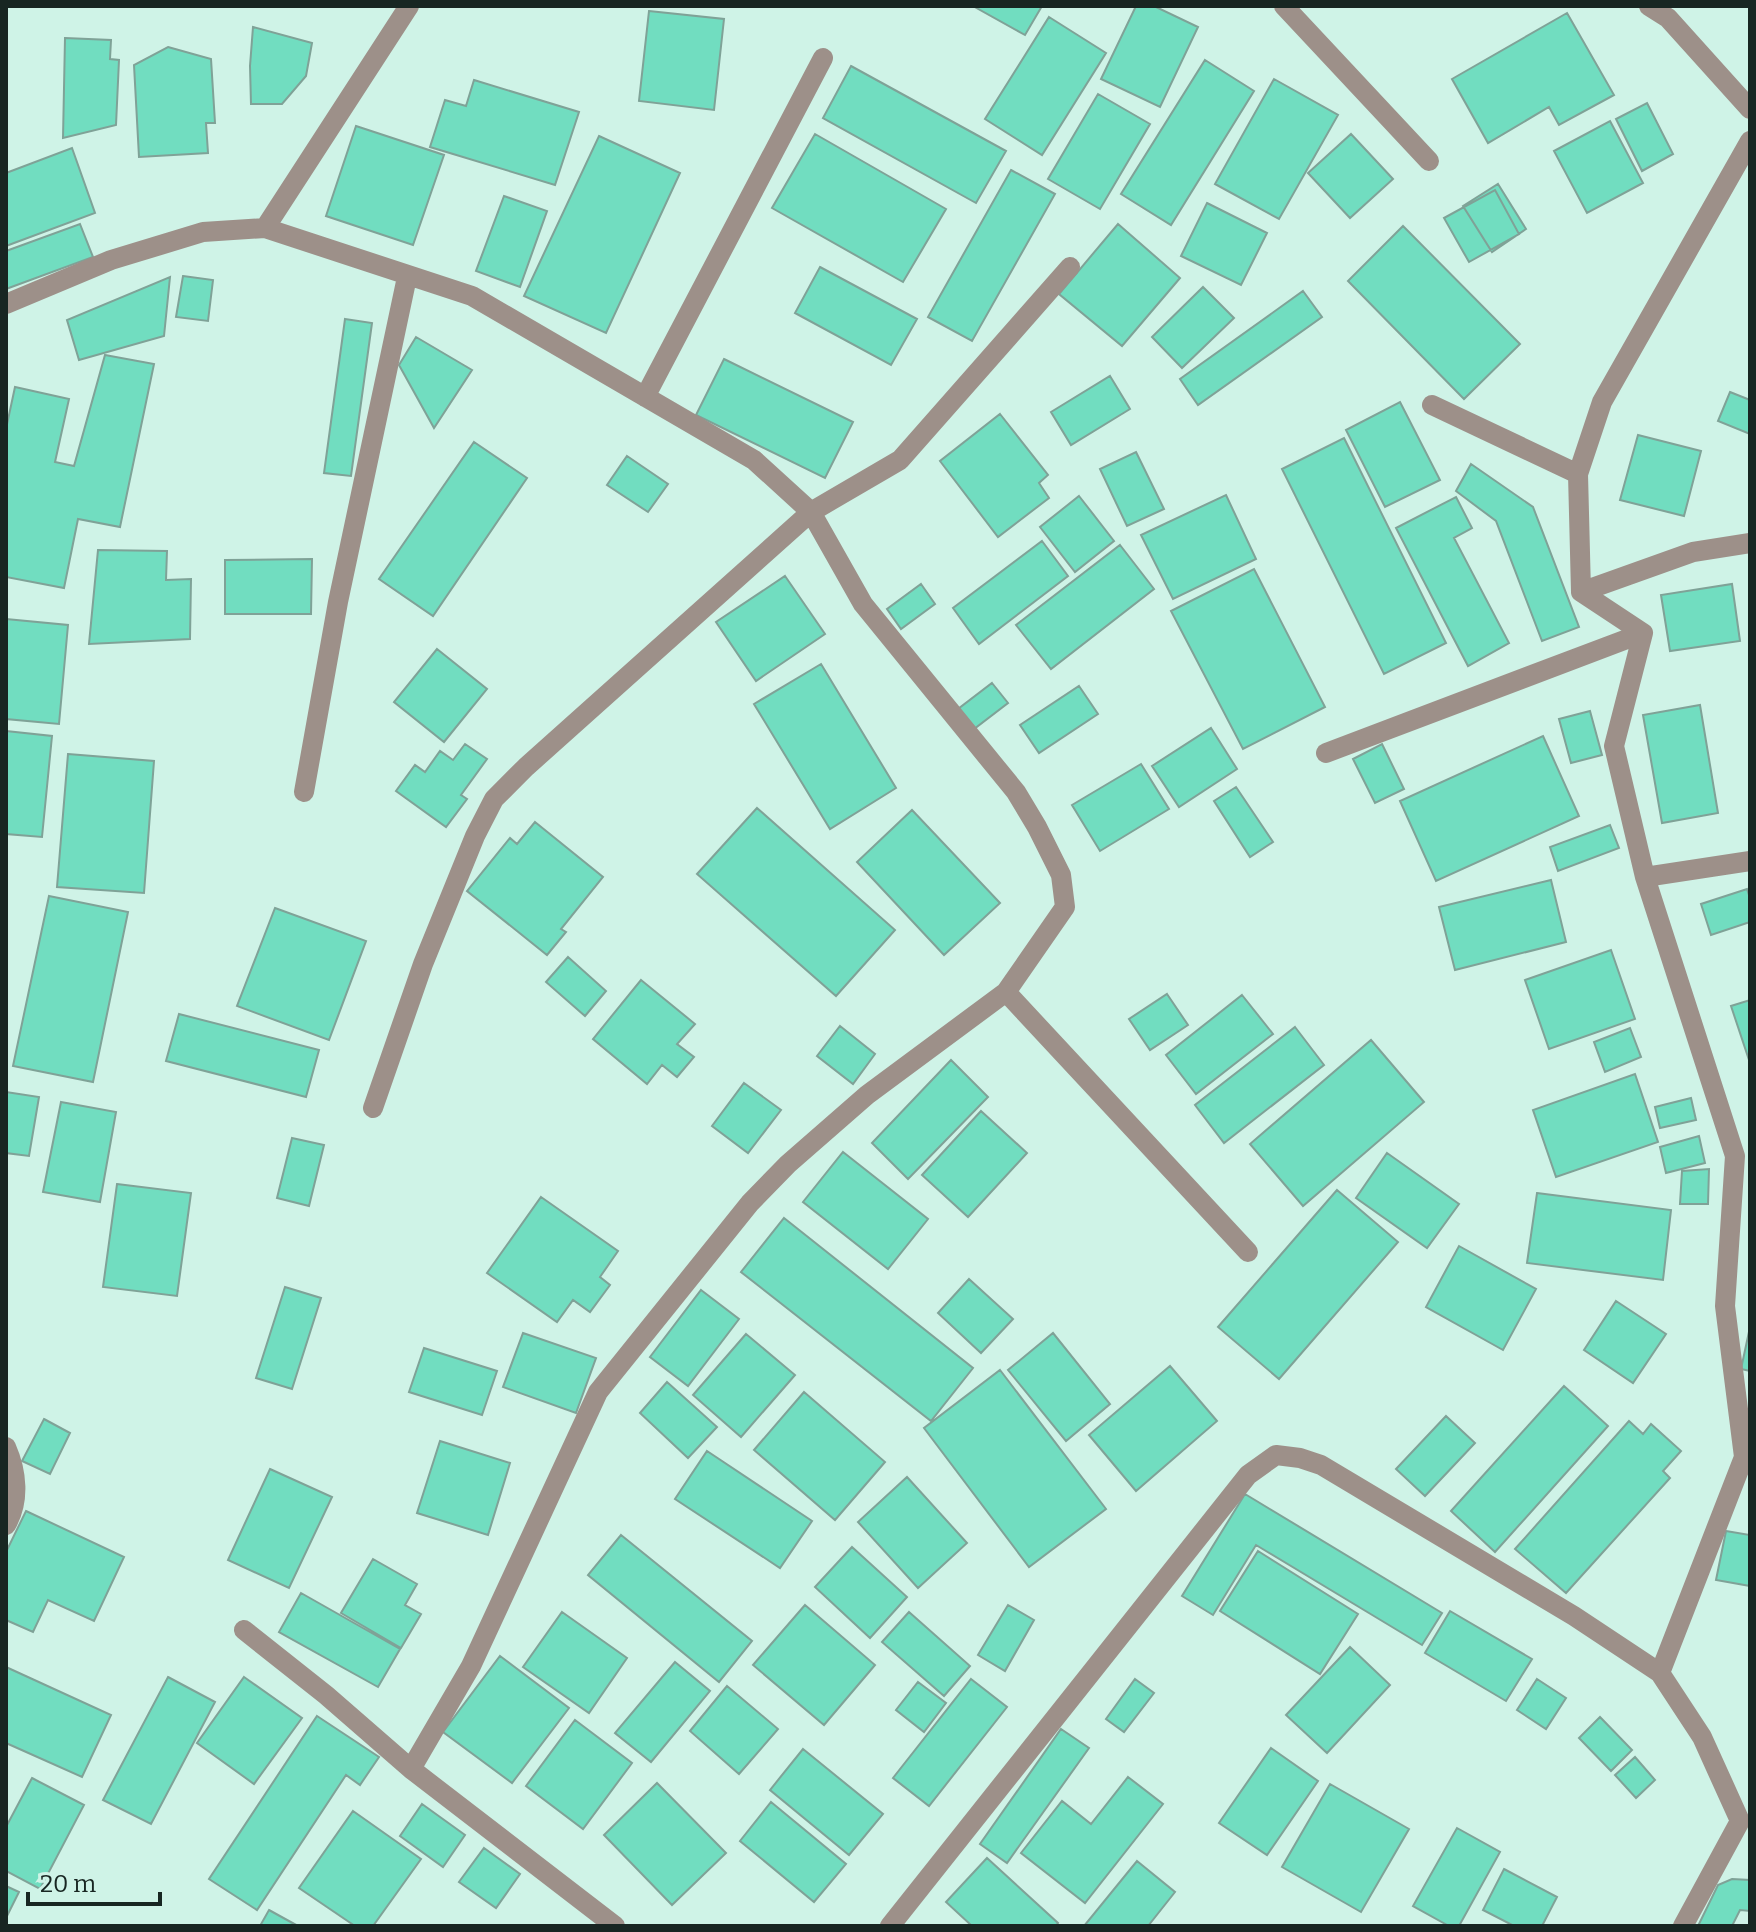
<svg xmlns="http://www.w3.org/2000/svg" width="1756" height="1932" font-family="Bitter,serif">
<rect width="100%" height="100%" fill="#cff3e7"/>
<path fill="#71ddc0" stroke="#7fa297" stroke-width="2" d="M973 6H1042L1025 35Z
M1136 6H1154L1198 27 1160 107 1101 79Z
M649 11 724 19 714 110 639 101Z
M1567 13 1614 95 1559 125 1549 107 1488 143 1452 79Z
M1049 17 1106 53 1042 155 985 119Z
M253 27 312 43 306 76 282 104H251L250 66Z
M65 38 111 40 110 59 119 60 116 125 63 138Z
M168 47 211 59 215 123H206L208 153 139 157 134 65Z
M1205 60 1254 91 1171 225 1121 194Z
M851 66 1006 151 976 203 823 118Z
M1274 79 1338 115 1279 219 1215 184Z
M474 80 579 112 555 185 430 147 445 100 466 106Z
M1098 94 1150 124 1100 209 1048 179Z
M1647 103 1673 154 1642 171 1616 119Z
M1610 121 1643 183 1587 213 1554 151Z
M356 126 444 155 413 245 326 216Z
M815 134 946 209 903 282 772 208Z
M1351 134 1393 179 1350 218 1308 173Z
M599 136 680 173 606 333 524 296Z
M72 148 95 213 6 246V173Z
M1011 170 1055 194 972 341 928 317Z
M1498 184 1526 229 1492 252 1463 206Z
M1495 190 1519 234 1469 262 1444 218Z
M504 196 547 211 520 287 476 271Z
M1207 203 1267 233 1241 285 1181 256Z
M80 224 93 257 6 289V251Z
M1118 224 1180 278 1122 346 1059 294Z
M1403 226 1520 344 1464 399 1348 281Z
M820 267 917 319 891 365 795 313Z
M183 276 213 280 208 321 176 317Z
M170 277 164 336 79 360 67 320Z
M1203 287 1234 318 1182 368 1152 337Z
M1303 291 1322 317 1198 405 1180 379Z
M345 319 372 323 351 476 324 473Z
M416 337 472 370 434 428 399 365Z
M105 355 154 364 120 527 78 519 64 588 6 577V429L15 387 69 399 55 462 74 466Z
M724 359 853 422 825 478 696 415Z
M1110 376 1130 409 1071 445 1051 412Z
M1730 392 1750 400V434L1718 421Z
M1400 402 1440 480 1385 507 1346 430Z
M1000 414 1048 475 1039 483 1049 498 998 537 940 461Z
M1638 435 1701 451 1684 516 1620 500Z
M1344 438 1446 643 1384 674 1282 469Z
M474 442 527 478 433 616 379 579Z
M1136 452 1164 509 1127 526 1100 469Z
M627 456 668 484 648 512 607 485Z
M1471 464 1533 507 1579 627 1542 641 1496 521 1456 491Z
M1226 495 1256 559 1173 599 1141 535Z
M1079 496 1114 541 1075 572 1040 527Z
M1456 497 1472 528 1454 538 1509 643 1468 666 1396 528Z
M1042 541 1068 576 979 644 953 608Z
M1120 545 1154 589 1051 669 1016 625Z
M98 550 167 551 166 580 191 579 190 639 89 644Z
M312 559 311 614H225V560Z
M1254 569 1325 707 1243 749 1171 611Z
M785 576 825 634 756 681 716 622Z
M921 584 935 604 901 629 887 609Z
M1732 584 1740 641 1670 651 1661 595Z
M6 619 68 625 59 724 6 719Z
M437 649 487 689 444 742 394 702Z
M821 664 896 788 830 829 754 704Z
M992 683 1008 703 974 729 958 709Z
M1079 686 1098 714 1039 753 1020 725Z
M1700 705 1718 813 1662 823 1643 715Z
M1590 711 1602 755 1571 763 1559 719Z
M1211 728 1237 769 1179 807 1152 766Z
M6 731 52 736 42 837 6 834Z
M1543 736 1579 816 1436 881 1400 801Z
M465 744 487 759 461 795 467 799 446 827 396 791 415 765 425 772 440 751 453 760Z
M1382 744 1404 789 1375 803 1353 759Z
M68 754 154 761 144 893 57 887Z
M1141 764 1169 809 1100 851 1072 805Z
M1236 787 1273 842 1250 857 1214 801Z
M757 808 895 930 836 996 697 874Z
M912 810 1000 903 944 955 857 862Z
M535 822 603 877 561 929 566 932 547 955 467 891 510 838 517 844Z
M1610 825 1619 848 1558 871 1550 847Z
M1551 880 1566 942 1455 970 1439 907Z
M1747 889 1750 898V922L1711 935 1701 904Z
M49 896 128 912 93 1082 13 1066Z
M275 908 366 941 329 1040 237 1006Z
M1611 950 1635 1019 1549 1049 1525 980Z
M568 957 606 991 585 1016 546 982Z
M641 980 695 1024 677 1044 694 1057 677 1077 662 1065 647 1084 593 1039Z
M1167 994 1188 1025 1150 1050 1129 1019Z
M1242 995 1273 1034 1196 1094 1166 1055Z
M1750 1000V1063L1731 1006Z
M179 1014 319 1050 306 1097 166 1061Z
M840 1026 875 1054 853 1084 817 1056Z
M1295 1027 1324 1065 1224 1143 1195 1105Z
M1630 1028 1641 1057 1605 1072 1594 1042Z
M1371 1040 1424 1102 1303 1206 1250 1144Z
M951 1060 988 1097 908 1179 872 1143Z
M1635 1074 1658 1142 1556 1177 1533 1110Z
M744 1083 781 1110 748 1153 712 1126Z
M6 1092 39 1097 29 1156 6 1153Z
M1691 1098 1696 1120 1660 1128 1655 1107Z
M61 1102 116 1112 100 1202 43 1192Z
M981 1111 1027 1153 968 1217 922 1175Z
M1699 1136 1705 1163 1666 1173 1660 1147Z
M292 1138 324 1145 309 1206 277 1198Z
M843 1152 928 1219 888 1269 803 1202Z
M1387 1153 1459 1204 1427 1248 1356 1198Z
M1709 1169 1708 1204H1680L1682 1171Z
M117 1184 191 1193 177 1296 103 1287Z
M1337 1190 1398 1242 1279 1379 1218 1327Z
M1537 1193 1671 1210 1663 1280 1527 1263Z
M541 1197 618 1251 600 1277 610 1285 590 1312 573 1300 557 1322 487 1273Z
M784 1218 973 1368 931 1421 741 1272Z
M1459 1246 1536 1289 1503 1350 1426 1307Z
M969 1279 1013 1319 981 1353 938 1313Z
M285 1287 321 1298 292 1389 256 1378Z
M701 1290 739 1319 688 1386 650 1357Z
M1616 1301 1666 1334 1633 1383 1584 1350Z
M1750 1327V1371L1741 1369Z
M523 1333 596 1358 576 1413 503 1387Z
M1053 1333 1110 1404 1066 1441 1008 1370Z
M746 1334 795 1375 741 1437 693 1395Z
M424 1348 497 1371 482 1415 409 1392Z
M1170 1366 1217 1421 1136 1491 1089 1435Z
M1000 1370 1106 1509 1029 1567 924 1428Z
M667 1382 717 1427 688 1458 640 1413Z
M1564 1386 1608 1426 1495 1552 1451 1511Z
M804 1392 885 1462 835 1520 754 1450Z
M1446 1416 1475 1443 1425 1496 1396 1469Z
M44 1419 70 1433 50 1474 22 1461Z
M1629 1421 1643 1434 1651 1424 1681 1451 1663 1471 1670 1478 1566 1593 1515 1549Z
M440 1441 510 1463 488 1535 417 1513Z
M707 1451 812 1521 780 1568 675 1499Z
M270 1469 332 1497 289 1588 228 1560Z
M907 1477 967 1543 918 1588 858 1522Z
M1245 1494 1442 1613 1422 1645 1256 1545 1213 1615 1182 1596Z
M26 1511 124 1557 94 1621 48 1600 33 1632 6 1620V1552Z
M1726 1531 1750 1535V1586L1716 1580Z
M621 1535 752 1641 719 1682 588 1575Z
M852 1547 907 1597 870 1638 815 1587Z
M1258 1551 1358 1614 1320 1674 1220 1611Z
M373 1559 417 1584 405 1605 421 1614 401 1648 341 1613Z
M301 1593 400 1649 378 1687 279 1632Z
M805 1605 875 1665 824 1725 753 1665Z
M1008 1605 1034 1620 1005 1671 978 1655Z
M1450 1611 1532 1659 1506 1701 1425 1653Z
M562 1612 627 1658 589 1713 523 1667Z
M909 1612 970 1666 944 1696 882 1642Z
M1350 1647 1390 1685 1327 1753 1286 1715Z
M500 1656 569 1708 512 1783 443 1732Z
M675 1662 710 1691 651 1762 615 1733Z
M6 1667 111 1715 82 1777 6 1743Z
M168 1677 215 1702 151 1824 103 1800Z
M244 1677 302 1718 254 1784 197 1743Z
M971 1679 1007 1707 929 1806 893 1778Z
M1135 1679 1154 1693 1124 1732 1106 1719Z
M1537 1679 1566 1698 1546 1729 1517 1710Z
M918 1682 946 1703 924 1732 896 1710Z
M727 1686 778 1729 739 1774 690 1731Z
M317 1716 379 1757 360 1785 346 1775 257 1910 209 1879Z
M1600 1717 1632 1750 1611 1771 1579 1738Z
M575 1720 632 1763 583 1829 526 1786Z
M1061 1729 1089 1748 1007 1863 980 1844Z
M1271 1748 1318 1781 1267 1855 1219 1823Z
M803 1749 883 1814 849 1855 770 1790Z
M1635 1757 1655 1780 1636 1798 1615 1775Z
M1128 1777 1163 1804 1085 1903 1021 1853 1062 1801 1091 1824Z
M32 1778 84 1805 40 1889 6 1871V1827Z
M657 1783 726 1853 672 1905 604 1835Z
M1330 1784 1409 1829 1361 1912 1282 1867Z
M771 1802 846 1864 814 1902 740 1841Z
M422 1804 465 1835 443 1867 400 1836Z
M353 1811 421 1859 373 1926H355L299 1888Z
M1457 1828 1500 1852 1459 1926H1449L1413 1906Z
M484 1848 520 1874 496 1908 459 1882Z
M987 1858 1058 1923 1056 1926H972L946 1902Z
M1137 1861 1175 1892 1148 1926H1084Z
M1504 1869 1557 1897 1542 1926H1514L1483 1910Z
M1732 1879 1750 1880V1911L1740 1910 1732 1926H1698L1718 1885Z
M6 1886 19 1892 6 1918Z
M269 1910 298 1926H260Z"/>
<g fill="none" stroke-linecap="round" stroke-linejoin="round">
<path stroke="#9d9089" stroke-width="20" d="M1284 6 1429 161
M1649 6 1668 18 1750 109
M265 228 409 6
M6 304 111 260 203 232 265 228 472 296 754 460 811 512 863 604 1016 792 1037 827 1061 875 1065 907 1006 992 867 1095 788 1164 750 1203 598 1392 471 1666 411 1769
M645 397 823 58
M1432 405 1578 474
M1581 592 1693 552 1750 543
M1326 753 1643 633
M304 792 338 602 407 277
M1645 877 1750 861
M1006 992 1248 1252
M373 1108 423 964 475 836 494 799 526 767 811 512 900 460 1070 267
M6 1447C17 1472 20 1501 6 1525
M244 1630 326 1695 411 1769 615 1926
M1660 1673 1744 1457 1725 1306 1735 1156 1645 877 1614 746 1643 633 1581 592 1578 474 1602 402 1750 141
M890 1926 1248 1475 1276 1455 1300 1458 1321 1465 1574 1616 1660 1673 1702 1737 1740 1821 1683 1926"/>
</g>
<rect width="1756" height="1932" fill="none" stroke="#182622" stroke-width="16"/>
<path d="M28 1892v12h132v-12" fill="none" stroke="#182622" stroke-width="4"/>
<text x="40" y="1892" font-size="24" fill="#182622" stroke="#cff3e7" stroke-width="6" paint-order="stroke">20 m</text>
</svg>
